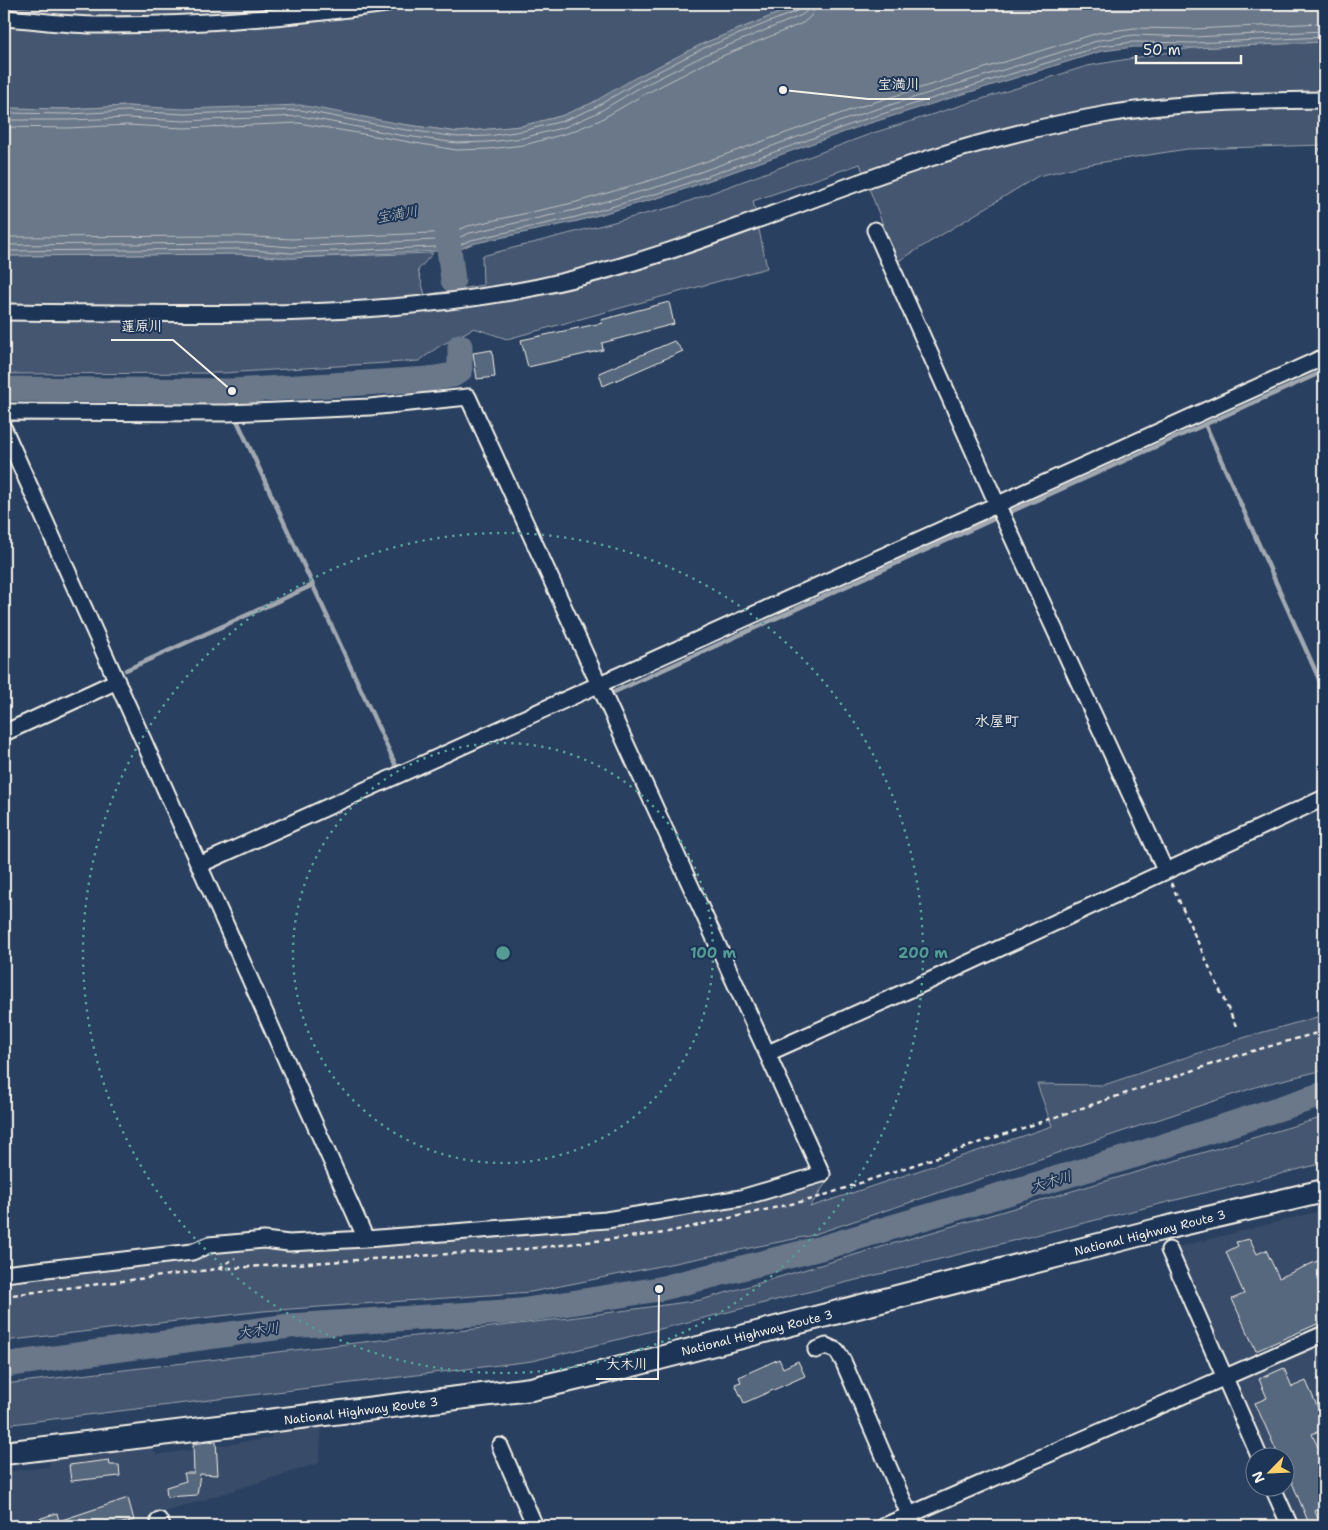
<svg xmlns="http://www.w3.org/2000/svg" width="1328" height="1530" font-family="'Shantell Sans','Klee One',sans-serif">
<rect width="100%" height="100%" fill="#2a4060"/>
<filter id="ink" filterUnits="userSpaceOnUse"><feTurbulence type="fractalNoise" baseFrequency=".02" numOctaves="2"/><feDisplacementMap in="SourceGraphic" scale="10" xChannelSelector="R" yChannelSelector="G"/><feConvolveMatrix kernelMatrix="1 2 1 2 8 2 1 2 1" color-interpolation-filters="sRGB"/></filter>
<g filter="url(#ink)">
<path fill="#374c69" d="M1324 1210V1327L1227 1369 1174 1248Z
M1324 1342V1526H1296L1279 1488H1286V1458L1266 1457 1232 1382Z
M322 1427 319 1463 122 1526H4V1472L48 1467 52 1458 151 1446 157 1455 271 1438 273 1432Z"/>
<path fill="#445771" stroke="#9ca4ac" d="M50 4H801L702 44 592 103 561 116 521 126 458 132 401 124 127 106 68 109 4 108V9Z
M1324 42V145L1187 149 1085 165 1038 176 897 262 860 164 753 201 767 268 507 339 474 328 438 347 419 361 223 373 4 374V256L239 254 291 258 433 253 418 270 425 295 483 285 482 256 676 206 873 133 1087 66 1193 48Z
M1324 1015V1070L1262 1085 809 1236 531 1292 263 1311 4 1341V1280L223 1250 364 1243 737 1203 829 1178 810 1207 1052 1126 1037 1084 1104 1085 1246 1037Z
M1324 1117V1163L532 1361 4 1425V1384L569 1318 701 1300Z"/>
<path fill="#6a788a" stroke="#a1a8b0" d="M801 4H1324V42L1193 48 1134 47 1102 51 864 125 671 194 578 221 472 244 458 250 291 258 238 254 4 256V108L68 109 127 106 184 109 300 105 401 124 458 132 521 126 561 116 592 103 633 79 702 44Z"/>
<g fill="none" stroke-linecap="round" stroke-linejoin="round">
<path stroke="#bdc1c2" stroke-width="1" d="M4 113 68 114 127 111 184 114 300 110 400 129 458 137 488 136 522 131 563 121 594 108 636 83 704 48 797 11 801 4
M4 120H68L127 118 184 121 300 116 399 135 457 143 488 142 523 138 565 127 597 113 639 88 707 54 800 16 806 12 807 4
M4 127 68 128 127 125 184 128 299 123 456 150 489 149 524 145 568 133 600 120 643 95 710 61 803 23 812 15 815 4
M4 237 238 236 292 239 453 232 468 226 573 203 665 176 859 107 1098 33 1134 28 1193 29 1324 23
M4 245 238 243 291 247 455 239 470 233 575 210 667 184 861 114 1100 40 1134 35 1193 37 1324 31
M4 251 238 249 291 253 457 246 471 240 576 217 669 190 863 120 1101 46 1134 42 1193 43 1324 37"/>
<path stroke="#a1a8b0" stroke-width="4.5" d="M460 370 469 369
M231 403 232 391
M235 416 397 768
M1205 424 1324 690
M1010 512 1324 371
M126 670 313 585
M612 693 996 518"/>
<path stroke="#6a788a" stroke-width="25" d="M445 217 453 280
M4 389 232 391 430 379 453 375 460 370V346
M4 1365 289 1326 520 1311 659 1289 825 1247 1136 1155 1324 1094"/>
</g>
<path fill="#56677d" stroke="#f4f1e8" d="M669 302 674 324 602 343 603 350 528 367 521 340 602 323 601 320Z
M674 341 683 351 603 386 599 373Z
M492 350 495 377 477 379 473 353Z
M1250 1239 1257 1254 1266 1250 1279 1278 1324 1258V1321L1256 1351 1232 1299 1244 1294 1226 1252 1238 1246 1236 1242Z
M779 1359 783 1368 798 1361 805 1376 744 1403 735 1384 741 1382 739 1377Z
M1284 1368 1292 1387 1306 1381 1324 1422V1429L1312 1434 1321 1454 1324 1453V1507L1315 1511 1321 1526H1310L1286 1468V1458H1281L1276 1450 1255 1403 1267 1398 1259 1379Z
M216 1441 218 1475 200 1474 197 1495 167 1497 166 1487 186 1481 184 1473H194L193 1444Z
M109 1460 110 1465H119L120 1476 71 1481 69 1465Z
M128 1498 134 1520 112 1526H24L23 1524 57 1513 59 1521Z"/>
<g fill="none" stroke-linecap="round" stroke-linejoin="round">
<defs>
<path id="minor" d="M4 18C38 20 72 26 106 25 200 25 293 17 386 4
M875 230 997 504 1165 870
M4 312C181 313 362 322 538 287 673 259 794 202 924 160 983 141 1046 125 1108 114 1178 102 1253 101 1324 100
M4 412 228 413 370 407 468 397 822 1174 741 1198 606 1220 366 1239 289 1243 264 1240 209 1245 192 1252 4 1274
M4 429 199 865 1324 357
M4 733 117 681
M199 865 366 1239
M768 1053 929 981 1324 798
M1169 1250 1260 1458
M816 1350 826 1346 837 1351 843 1361 914 1526
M500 1446 535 1526
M1273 1488 1290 1526
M159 1520 162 1526
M884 1526 1324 1334"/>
<path id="highway" d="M4 1453 531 1389 605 1372 1165 1228 1324 1191"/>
</defs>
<use href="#minor" stroke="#f4f1e8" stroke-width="19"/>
<use href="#highway" stroke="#f4f1e8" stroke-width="26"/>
<path stroke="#f4f1e8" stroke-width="2.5" stroke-dasharray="5 4" stroke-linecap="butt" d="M1320 148 1324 157
M1171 883 1236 1026
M219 1268 235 1258
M4 1296 217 1269 527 1249 664 1233 813 1199 1242 1054 1324 1031"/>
<use href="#minor" stroke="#1d3557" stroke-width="15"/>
<use href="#highway" stroke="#1d3557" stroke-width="22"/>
</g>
</g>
<g fill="none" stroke="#549b93" stroke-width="2.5" stroke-dasharray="2.5 5">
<circle cx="503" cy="953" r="210"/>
<circle cx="503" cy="953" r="420"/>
</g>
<g text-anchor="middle" stroke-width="4" stroke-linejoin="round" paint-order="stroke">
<g font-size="12" fill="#f4f1e8" stroke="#1d3557">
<text transform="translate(1150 1233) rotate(-14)" y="4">National Highway Route 3</text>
<text transform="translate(757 1333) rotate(-14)" y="4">National Highway Route 3</text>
<text transform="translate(361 1411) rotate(-7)" y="4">National Highway Route 3</text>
</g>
<g font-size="14" font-style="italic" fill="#bdc1c2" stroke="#1d3557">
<text transform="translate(397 214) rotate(-10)" y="5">宝満川</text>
<text transform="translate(1051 1181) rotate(-16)" y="5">大木川</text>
<text transform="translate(258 1330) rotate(-8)" y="5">大木川</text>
</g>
<g font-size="15" font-weight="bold" fill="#f4f1e8" stroke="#1d3557">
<text x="997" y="726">水屋町</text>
</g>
</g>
<circle cx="503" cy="953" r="8" fill="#549b93" stroke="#1d3557" stroke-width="2.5"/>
<g font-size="15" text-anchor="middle" font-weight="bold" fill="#549b93" stroke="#1d3557" stroke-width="4" stroke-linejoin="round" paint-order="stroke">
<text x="713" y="958">100 m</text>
<text x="923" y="958">200 m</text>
</g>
<path fill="none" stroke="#f4f1e8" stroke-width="2" d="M783 90L868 99H930M232 391L173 340H111M659 1289L658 1379H596"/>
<g fill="#f4f1e8" stroke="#1d3557" stroke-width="2">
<circle cx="783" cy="90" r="5"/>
<circle cx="232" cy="391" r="5"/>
<circle cx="659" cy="1289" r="5"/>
</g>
<g font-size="14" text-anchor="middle" font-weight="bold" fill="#f4f1e8" stroke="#1d3557" stroke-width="4" stroke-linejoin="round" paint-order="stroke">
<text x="899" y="89">宝満川</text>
<text x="142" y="331">蓮原川</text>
<text x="627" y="1369">大木川</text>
</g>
<rect width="1328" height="1530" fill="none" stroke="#1d3557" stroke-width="20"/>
<rect x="10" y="10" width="1308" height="1510" fill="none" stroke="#f4f1e8" stroke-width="2" filter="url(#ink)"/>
<g transform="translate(1270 1472) rotate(246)"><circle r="24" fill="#1d3557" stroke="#738091"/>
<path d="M0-4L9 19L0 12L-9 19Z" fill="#ffd166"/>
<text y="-8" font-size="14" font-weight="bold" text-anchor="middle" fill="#f4f1e8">N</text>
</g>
<path d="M1136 55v8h105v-8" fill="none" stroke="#f4f1e8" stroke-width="2.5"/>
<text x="1143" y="55" font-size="15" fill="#f4f1e8" stroke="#1d3557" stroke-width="4" paint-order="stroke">50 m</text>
</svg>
